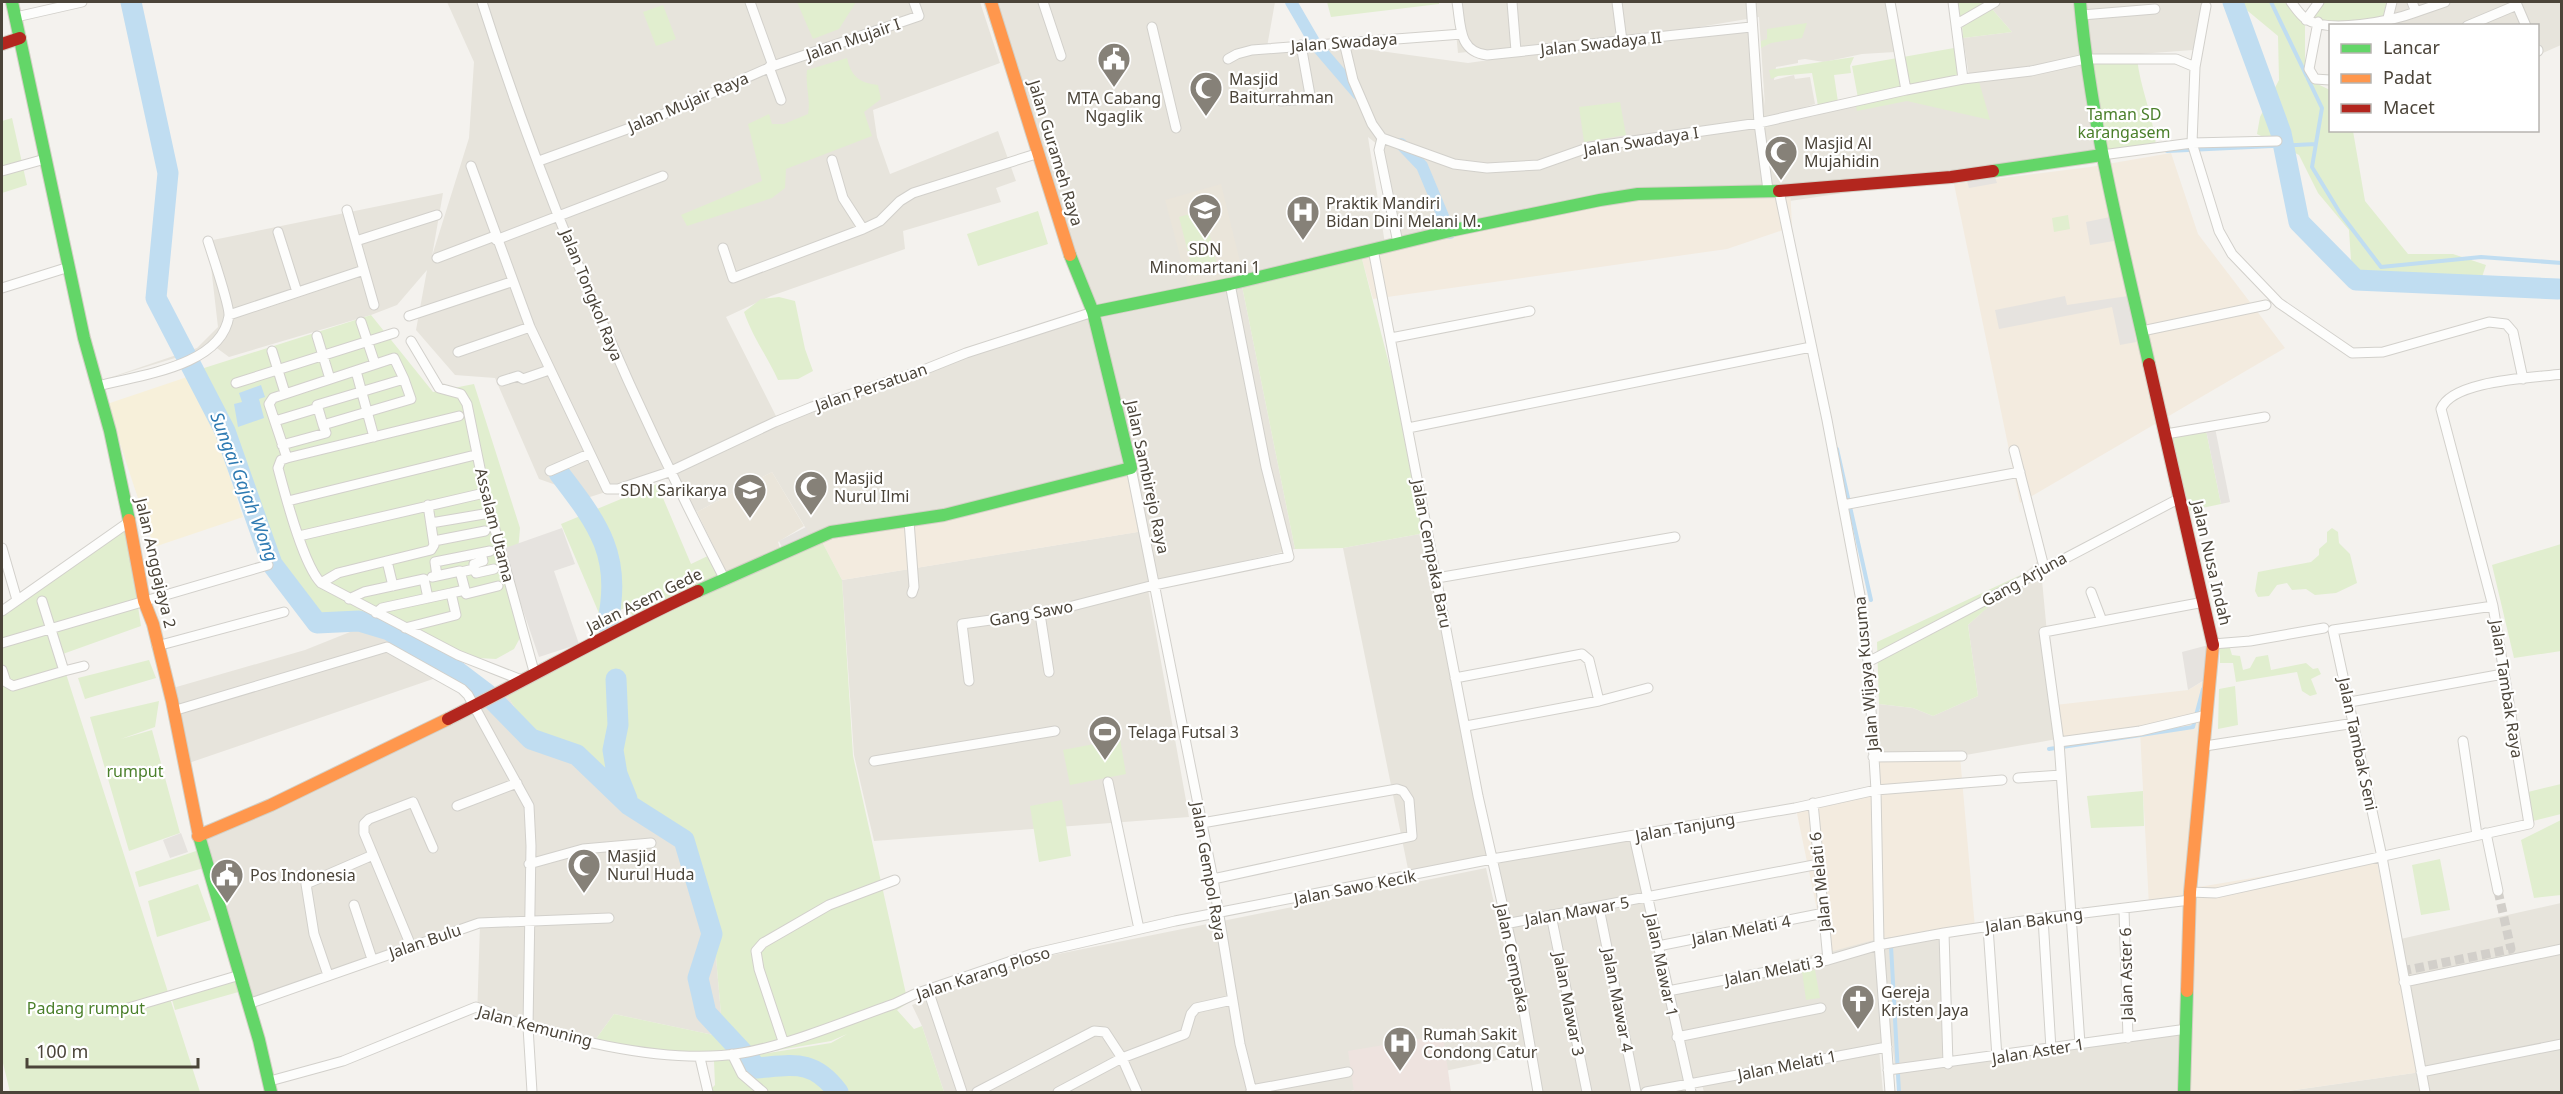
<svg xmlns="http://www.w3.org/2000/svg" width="2563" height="1094" font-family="'Noto Sans',sans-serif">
<rect width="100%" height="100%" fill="#f4f2ee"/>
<path fill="#e7e4dc" d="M447 2H980L1000 63 873 110 877 137 890 174 998 131 1016 181 996 188 1001 202 903 231 905 249 771 296 726 317 778 420 1091 315 983 2H1275L1267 47 1343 46 1468 63 1752 23 1765 106 1759 17 1687 29 1458 53 1453 2H1886L1895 52 1862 54 1824 62 1805 59 1798 60V63L1776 67 1774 80 1794 75 1795 79 1810 77 1815 104 1767 119 1768 129V123L1815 116 1840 107 1969 76 1963 38 2012 32 1986 2H2077L2099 155 1777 203 1399 241 1382 148 1368 137 1386 250 1241 281 1295 549 1147 584 1189 817 874 841 854 755 842 580 1137 532 1127 471 811 537 772 472 697 512 671 471 590 497 539 479 495 378 455 375 416 330 427 270 397 305 371 315 229 357 214 346 97 382 197 348 218 327 208 241 443 193 432 256 469 138 474 62Z
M2081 2H2202L2193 50 2086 58Z
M2393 2H2561V45L2538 55V26H2388Z
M1425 533 1489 857 1634 838 1688 1092H1537L1529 1053 1346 1092H944L922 1026 912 1005 1048 956 1486 868 1526 1041 1513 967 1489 858 1409 874 1343 548Z
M2040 559 2057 739 1960 756 1879 757V704L1913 708 1933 716 1978 696 1968 625Z
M365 626 389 632 441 666 433 679 183 765 166 690 305 650Z
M506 693 532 737 578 754 629 805 690 834 714 934 723 1037 614 1014 593 1043 501 1019 477 1018 480 924 246 1008 207 867 196 851 195 839Z
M2561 903V1092H2280L2421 1072 2396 940Z
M1942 931 1949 1061 2185 1031 2180 1092H1898L1892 1043 1687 1084 1668 991 1881 938Z
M1879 1049 1883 1092H1704L1702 1085Z"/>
<path fill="#f3ebdf" d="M2171 153 2198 234 2285 348 2020 503 1954 184 2090 167Z
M1790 184 1792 227 1727 249 1373 299 1362 259 1499 219 1721 186Z
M1128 476 1138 532 842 580 819 536 931 519Z
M2212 676 2213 714 2202 717 2213 716 2187 896 2193 888 2376 857 2421 1072 2280 1092H2186L2187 899 2149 906 2140 731 2058 740 2055 705 2188 690Z
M1960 756 1975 928 1881 938 1826 953 1796 809 1879 790V757Z"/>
<path fill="#eae5da" d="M1221 184 1244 278 1189 289 1165 200Z
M772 472 804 526 778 542 781 551 728 576 697 512Z"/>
<path fill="#eee3df" d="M1443 1035 1451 1092H1354L1348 1051Z"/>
<path fill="#e1eecf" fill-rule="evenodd" d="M797 2H856L839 29 813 39Z
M1327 2H1439V4L1331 17Z
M1953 2H1986L2012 32 1963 38 1962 26Z
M2237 2H2288L2305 20V78L2330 90V130L2353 131 2365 201 2408 254H2453L2486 265 2482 277 2438 278 2434 290 2363 282 2351 260 2349 230 2318 193 2299 155 2257 134 2260 117 2279 80 2278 36Z
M2320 2H2391L2386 20 2341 24 2308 18Z
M663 5 676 39 656 46 643 12Z
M1807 23 1802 38 1771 43 1761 48V41L1767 39V29Z
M1954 48 1960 79 1858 98 1852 66Z
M1854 57 1850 66 1851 73 1834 75 1838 102 1818 106 1812 73 1778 76 1771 79 1769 70Z
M847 58C851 76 859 83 878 85L881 99 864 112 872 136 786 169 785 188 772 198 687 226 681 215 762 181 748 124 769 114 772 124H784L808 114C811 100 805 86 807 70Z
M2137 58C2140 88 2153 115 2156 145L2099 154 2088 61Z
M1978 78 1990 120 1907 101 1857 111 1855 102Z
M1620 102 1626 135 1584 142 1579 107Z
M12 118 27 185 2 193V121Z
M1204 210 1218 270 1194 276 1179 217Z
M1038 211 1048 244 978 266 967 234Z
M2068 215 2070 229 2054 232 2052 218Z
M1362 259 1405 426 1425 533 1343 548 1295 549 1241 281Z
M779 297 795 301 805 349 813 371 798 379 778 380C767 356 753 338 744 312L761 299Z
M371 315 433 392 474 384 520 528 515 586 521 636 514 649 496 659 478 658 416 641 390 629 359 621 317 623 272 564 201 369Z
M2206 430 2221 504 2188 511 2172 437Z
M657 484 691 564 714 553 722 576 634 618 627 607 601 618 561 524Z
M125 522 141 626 60 655 200 1092H10L2 1059V612Z
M2332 528 2338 532 2339 543 2350 554 2357 583 2336 593 2315 595 2306 589 2292 590 2287 583 2277 585 2269 596 2258 597 2255 591 2258 572 2311 562 2319 555V549L2327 542V532Z
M819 536 842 580 853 756 908 1003 897 1010 914 1029 922 1026 944 1092H708L715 1085 714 1061 593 1043 614 1014 723 1037 714 934 690 835 629 805 578 754 532 737 506 693 610 635ZM847 1034 831 1043 756 1055 762 1068 744 1056 831 1041Z
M2561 544V651L2514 658 2492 565Z
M2027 572 1968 625 1978 696 1933 716 1913 708 1879 704 1877 642Z
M2220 644 2229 645 2232 655 2240 656 2243 670 2250 668 2256 657 2268 655 2271 670 2306 663 2313 669 2318 668 2321 674 2311 679 2317 694 2310 696 2302 691 2297 672 2236 682 2233 663H2220Z
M149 660 156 678 85 699 78 678Z
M2235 686 2238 725 2218 729 2219 689Z
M159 701 155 727 121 739 152 730 180 833 129 851 90 717Z
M1120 739 1126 774 1070 785 1063 750Z
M2561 784V814L2533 821 2528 792Z
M2143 791 2144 826 2091 828 2087 796Z
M1062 800 1071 856 1039 862 1030 806Z
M2561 820V895L2534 898 2521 840Z
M196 851 207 867 139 887 135 872Z
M2440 859 2450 910 2421 915 2412 865Z
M198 884 211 920 157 937 148 901Z
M1815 970 1820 998 1806 1000 1802 972Z
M238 978 242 991 175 1010 171 996Z"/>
<path fill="#f7f0da" d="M196 374 243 517 154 547 107 404Z"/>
<path fill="#e6e3df" d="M1994 174 1997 183 1969 188 1967 181Z
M2110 217 2114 241 2090 245 2086 222Z
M2065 296 2067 305 2128 296 2136 342 2120 345 2112 307 1999 329 1995 310Z
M2215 428 2230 502 2221 504 2206 430Z
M806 527 811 537 784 552 779 541Z
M562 528 575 564 554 571 579 644 539 657 502 549Z
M2216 643 2211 676 2188 690 2182 652Z
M181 833 188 852 170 858 163 840Z"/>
<path fill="#c0ddf1" d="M261 385 265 397 259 399 264 418 238 427 234 404 242 402 239 393Z"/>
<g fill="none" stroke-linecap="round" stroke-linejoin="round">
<path stroke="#c0ddf1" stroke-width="4" d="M2271 2 2322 108 2312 167 2340 213 2381 267 2481 257 2562 263
M2167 151 2316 144
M1837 449 1871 600
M2049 749 2193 727 2203 689
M1891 946 1899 1092"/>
<path stroke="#c0ddf1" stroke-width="12" d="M1291 2 1316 45 1358 94
M1401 144 1422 166 1450 233"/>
<path stroke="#c0ddf1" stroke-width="21" d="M131 2 168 173 156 298 225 431 272 564 317 623 359 621 389 630 458 672 487 694 531 739 577 755 629 805 684 840 712 934 698 978 706 1013 757 1068C794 1065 813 1059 838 1092
M2233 2 2281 133 2299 222 2356 280 2558 289
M559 473C599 525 623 557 607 625
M616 679 618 725 613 750 617 774 627 799"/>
<path stroke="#d2cfca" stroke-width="9" stroke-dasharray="9 4.5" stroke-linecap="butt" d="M2402 971 2511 949 2498 891"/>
<defs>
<path id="street" d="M482 2C545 200 628 393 724 578
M750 2 773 66
M1043 2 1061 56
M1457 2C1461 25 1458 52 1487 55L1751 27
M1512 2 1516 51
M1617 2 1622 41
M1751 2 1759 123 1768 190
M1890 2 1906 90
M1953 2 1963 79
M2291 2C2295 7 2300 15 2306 19 2329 34 2392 21 2416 12
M2412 2 2416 12 2445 2
M2206 6 2195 67 2192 143 2219 231 2232 254 2279 303 2352 353 2383 352 2489 322 2506 324 2513 332 2523 379
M2082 15 2155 9
M16 17 82 2
M2306 20 2319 2
M2318 22 2309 69 2315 79 2330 80
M1957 24 1995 2
M2386 26 2392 2
M2467 26 2517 5 2526 26
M1152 27 1176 128
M1344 42 1353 80 1372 124 1382 138 1454 164 1487 168 1539 165 1590 147 1759 123 1906 90 1963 79 2031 71 2085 59H2176L2195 67
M2538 50V51
M1228 59 1237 54 1252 50 1462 34
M769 67 781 100
M1281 101 1306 99 1310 95 1301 45
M1382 138 1379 150 1398 243
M2102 155 2192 143 2277 141
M832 160 843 198 863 229
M539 161 641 124 773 66 919 16 914 2
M471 166 530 327 607 489H618L669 472 775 422 812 407 921 371 966 353 1093 312
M2 171 45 159
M1779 191 1827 420 1862 606 1868 662 1876 790 1879 943 1890 1092
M278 232 297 292
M496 240 663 176
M356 241 437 215
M723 248 733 278 863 229 880 221 900 201 913 193 1039 153
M1373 249 1478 796 1516 965 1538 1092
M437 258 495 236
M364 270 374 305
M2 288 69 267
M229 315 364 270 347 210
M409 316 511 282
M361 322 375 364
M2142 331 2266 305
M317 336 330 379
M1391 338 1530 311
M411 341 439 388 461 394 467 404 485 493 535 675
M272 351 285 393
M458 352 530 327
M356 371 374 437
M502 381 518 376 523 379 549 370
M236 383 394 333
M98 386C138 375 221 367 229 316 230 306 212 254 208 241
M459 416 287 458 281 460 278 468C285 494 303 565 321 583L458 655 524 681
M275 421 318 408 323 425
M1408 428 1811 347
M2166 434 2265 417
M282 445 326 433 323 425 411 399 404 379
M2014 450 2044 567
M287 458 269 404 273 398 394 358 404 379 317 405
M1131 468 1213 879 1240 1044 1252 1092
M550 471 589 454
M288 501 471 456
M1843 505 2020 472
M909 521 914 587 912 593
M431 523 484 514
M299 536 480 494
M434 541 485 531
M2 548 17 600
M387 561 393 586
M474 569V564L483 561 481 553
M461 572 474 569 476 573 494 569
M437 576 435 562 490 551
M432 577 460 571 465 590
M1437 578 1675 537
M321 583 338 573 431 550 434 545 428 505
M2091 592 2102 621
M349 599 364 592 424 579 428 598
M42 601 64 671 84 666
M2 611 129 522
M376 613 382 608 451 593
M1040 614 1049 672
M405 628 456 615 451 593 465 590 466 594 498 586
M2 643 268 565
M2213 644 2250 641 2324 628
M157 646 284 612
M1868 662 2180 498
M2 670 6 682 13 686 64 671
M1455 678 1582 654 1589 660 1599 701
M969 681 962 624 1049 612 1154 585 1289 557 1266 467 1230 284
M2350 702 2503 674
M173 711 387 647 462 689 468 695 529 806 531 846 528 1027 532 1092
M1466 726 1599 701 1648 688
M2463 741 2477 835
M2059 742 2140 731 2207 715
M2205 746 2355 723
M1873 757 1962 756
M874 761 1055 731
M2018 778 2061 775
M1108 782 1139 929
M1813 803 1828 960
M457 806 517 783
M1202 823 1397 789 1403 791 1409 800 1412 836 1213 879
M2486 833 2498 891
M1634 836 1691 1092
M529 864 583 849 651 843
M2190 892 2216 893 2529 824 2493 606 2441 409C2452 380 2533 378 2562 374
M354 905 372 959
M1599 908 1636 1092
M2124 910 2128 1038
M1551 915 1587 1092
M2043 918 2051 1049
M1505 924 1819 864
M1988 927 1997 1057
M1944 933 1948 1064
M411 946 364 833V824L369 819 413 802 433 848
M1658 946 1824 913
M328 975 314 934 306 884 373 855
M2404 982 2562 949
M928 990 962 1092
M1668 991 1828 960 1879 945 1944 933 2043 918 2190 900
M248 1004 479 923 609 918
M115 1012 240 975
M1677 1037 1821 1008
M783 1041 759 969 756 951 763 943 829 905 895 880
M2080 1044 2059 742 2044 632 2204 602
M732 1054 742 1074 763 1092
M700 1058 708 1092
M1888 1070 2187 1029
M2421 1072 2562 1044
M270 1081 343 1061 476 1007C548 1037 665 1066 742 1053 789 1045 848 1020 894 1004L915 994 1032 954 1175 921 1492 859 1795 808 1876 790 2002 780
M1251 1090 1348 1072
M977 1092 1094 1031 1105 1032 1122 1058 1185 1034 1191 1014 1196 1008 1232 1000
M1058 1092 1122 1058 1137 1092
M1646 1092 1887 1047
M2425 1092 2382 857 2333 630 2493 606"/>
<path id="fast" d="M12 2 84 338 110 431 129 520
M2080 2C2091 125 2122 244 2149 364
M1993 171 2102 155
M1093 312 1230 284 1454 230 1600 200 1638 194 1779 191
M698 591 831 532 944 515 1131 468 1093 312 1070 255
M199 836 259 1040 271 1092
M2184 1092 2187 991"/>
<path id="slow" d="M991 2 1070 255
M129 520 144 601 153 624 172 701 199 836
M198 836 271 805 448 719
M2187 991 2190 892 2213 645"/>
<path id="jam" d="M2 44 20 38
M1779 191 1951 177 1993 171
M2149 364 2213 645
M448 719C532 677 613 630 698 591"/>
</defs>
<use href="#street" stroke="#d2d0cb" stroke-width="11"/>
<use href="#fast" stroke="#d3cfc5" stroke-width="14"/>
<use href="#slow" stroke="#d3cfc5" stroke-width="14"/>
<use href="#jam" stroke="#d3cfc5" stroke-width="14"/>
<use href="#street" stroke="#fdfdfc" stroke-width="9"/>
<use href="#fast" stroke="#63d668" stroke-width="12"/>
<use href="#slow" stroke="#ff974d" stroke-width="12"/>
<use href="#jam" stroke="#b3261e" stroke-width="12"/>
</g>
<defs>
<symbol id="civic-pin" viewBox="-11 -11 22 30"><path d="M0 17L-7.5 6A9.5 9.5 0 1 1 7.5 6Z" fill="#868178" stroke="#fff"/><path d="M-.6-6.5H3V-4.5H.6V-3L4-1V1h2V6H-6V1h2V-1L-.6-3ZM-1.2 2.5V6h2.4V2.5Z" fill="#fff"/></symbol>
<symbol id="mosque-pin" viewBox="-11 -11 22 30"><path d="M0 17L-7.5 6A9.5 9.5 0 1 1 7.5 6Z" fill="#868178" stroke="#fff"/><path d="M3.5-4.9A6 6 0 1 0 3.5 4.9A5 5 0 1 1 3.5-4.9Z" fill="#fff"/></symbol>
<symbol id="school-pin" viewBox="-11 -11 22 30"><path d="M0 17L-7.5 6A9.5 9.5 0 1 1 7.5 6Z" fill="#868178" stroke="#fff"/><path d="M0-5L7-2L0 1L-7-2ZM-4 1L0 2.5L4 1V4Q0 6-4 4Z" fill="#fff"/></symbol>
<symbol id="hospital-pin" viewBox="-11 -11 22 30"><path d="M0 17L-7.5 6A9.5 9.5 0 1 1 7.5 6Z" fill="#868178" stroke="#fff"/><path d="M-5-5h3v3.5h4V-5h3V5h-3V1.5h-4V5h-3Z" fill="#fff"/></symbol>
<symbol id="stadium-pin" viewBox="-11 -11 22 30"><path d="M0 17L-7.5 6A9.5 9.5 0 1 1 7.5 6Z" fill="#868178" stroke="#fff"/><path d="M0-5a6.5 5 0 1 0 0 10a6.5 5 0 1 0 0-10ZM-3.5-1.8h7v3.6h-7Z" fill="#fff"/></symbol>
<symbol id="church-pin" viewBox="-11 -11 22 30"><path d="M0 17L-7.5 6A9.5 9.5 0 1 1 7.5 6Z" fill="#868178" stroke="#fff"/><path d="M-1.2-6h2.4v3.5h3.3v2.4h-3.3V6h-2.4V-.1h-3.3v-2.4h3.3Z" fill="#fff"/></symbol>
</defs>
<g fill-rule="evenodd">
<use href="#civic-pin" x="1095" y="40" width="38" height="52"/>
<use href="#mosque-pin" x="1187" y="69" width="38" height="52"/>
<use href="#mosque-pin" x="1762" y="133" width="38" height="52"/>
<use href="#school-pin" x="1186" y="191" width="38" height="52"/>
<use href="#hospital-pin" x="1284" y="193" width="38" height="52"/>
<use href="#mosque-pin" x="792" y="468" width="38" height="52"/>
<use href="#school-pin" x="731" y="471" width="38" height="52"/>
<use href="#stadium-pin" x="1086" y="713" width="38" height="52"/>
<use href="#mosque-pin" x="565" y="846" width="38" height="52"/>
<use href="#civic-pin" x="208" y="856" width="38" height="52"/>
<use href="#church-pin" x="1839" y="982" width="38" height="52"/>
<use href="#hospital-pin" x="1381" y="1024" width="38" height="52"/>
</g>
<g text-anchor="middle" stroke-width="4.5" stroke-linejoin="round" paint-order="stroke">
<g font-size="16" fill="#4b4439" stroke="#fff">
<text transform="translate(853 39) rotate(-19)" y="6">Jalan Mujair I</text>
<text transform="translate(1344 42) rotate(-4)" y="6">Jalan Swadaya</text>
<text transform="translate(1601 43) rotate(-6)" y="6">Jalan Swadaya II</text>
<text transform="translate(688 102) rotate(-23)" y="6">Jalan Mujair Raya</text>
<text transform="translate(1641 141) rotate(-9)" y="6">Jalan Swadaya I</text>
<text transform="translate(1056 153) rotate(73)" y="6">Jalan Gurameh Raya</text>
<text transform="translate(592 295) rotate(68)" y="6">Jalan Tongkol Raya</text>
<text transform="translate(871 387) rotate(-19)" y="6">Jalan Persatuan</text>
<text transform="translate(1148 477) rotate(78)" y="6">Jalan Sambirejo Raya</text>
<text transform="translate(495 525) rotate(76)" y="6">Assalam Utama</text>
<text transform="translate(1432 554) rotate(79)" y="6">Jalan Cempaka Baru</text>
<text transform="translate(156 563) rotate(77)" y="6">Jalan Anggajaya 2</text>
<text transform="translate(2212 563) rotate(77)" y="6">Jalan Nusa Indah</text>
<text transform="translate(2024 579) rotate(-29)" y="6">Gang Arjuna</text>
<text transform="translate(644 600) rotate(-26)" y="6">Jalan Asem Gede</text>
<text transform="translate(1031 613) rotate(-10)" y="6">Gang Sawo</text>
<text transform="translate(1866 674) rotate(-95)" y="6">Jalan Wijaya Kusuma</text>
<text transform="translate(2507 689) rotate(81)" y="6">Jalan Tambak Raya</text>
<text transform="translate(2358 744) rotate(78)" y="6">Jalan Tambak Seni</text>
<text transform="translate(1685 827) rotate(-10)" y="6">Jalan Tanjung</text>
<text transform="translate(1209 871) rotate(80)" y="6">Jalan Gempol Raya</text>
<text transform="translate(1820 882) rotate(-96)" y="6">Jalan Melati 6</text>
<text transform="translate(1355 887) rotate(-11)" y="6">Jalan Sawo Kecik</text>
<text transform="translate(1577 911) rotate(-10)" y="6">Jalan Mawar 5</text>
<text transform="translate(2034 920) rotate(-8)" y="6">Jalan Bakung</text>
<text transform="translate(1741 930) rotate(-11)" y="6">Jalan Melati 4</text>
<text transform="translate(425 941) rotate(-19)" y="6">Jalan Bulu</text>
<text transform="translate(1513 958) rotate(78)" y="6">Jalan Cempaka</text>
<text transform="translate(1662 965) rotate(78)" y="6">Jalan Mawar 1</text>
<text transform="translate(1774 970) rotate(-11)" y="6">Jalan Melati 3</text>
<text transform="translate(983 973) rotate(-18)" y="6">Jalan Karang Ploso</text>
<text transform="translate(2126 974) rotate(-91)" y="6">Jalan Aster 6</text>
<text transform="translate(1618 1000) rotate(79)" y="6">Jalan Mawar 4</text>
<text transform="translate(1569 1004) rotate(79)" y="6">Jalan Mawar 3</text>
<text transform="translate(535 1026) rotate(15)" y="6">Jalan Kemuning</text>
<text transform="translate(2038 1051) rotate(-9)" y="6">Jalan Aster 1</text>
<text transform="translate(1787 1065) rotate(-11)" y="6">Jalan Melati 1</text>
</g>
<g font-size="16" fill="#4b4439" stroke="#fff" text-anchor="start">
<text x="1229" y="85">Masjid<tspan x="1229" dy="18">Baiturrahman</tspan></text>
<text x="1114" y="104" text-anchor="middle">MTA Cabang<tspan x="1114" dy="18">Ngaglik</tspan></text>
<text x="1804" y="149">Masjid Al<tspan x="1804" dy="18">Mujahidin</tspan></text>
<text x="1326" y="209">Praktik Mandiri<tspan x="1326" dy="18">Bidan Dini Melani M.</tspan></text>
<text x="1205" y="255" text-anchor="middle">SDN<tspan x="1205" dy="18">Minomartani 1</tspan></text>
<text x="834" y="484">Masjid<tspan x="834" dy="18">Nurul Ilmi</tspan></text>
<text x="727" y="496" text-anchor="end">SDN Sarikarya</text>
<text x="1128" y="738">Telaga Futsal 3</text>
<text x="607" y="862">Masjid<tspan x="607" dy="18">Nurul Huda</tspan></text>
<text x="250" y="881">Pos Indonesia</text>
<text x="1881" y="998">Gereja<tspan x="1881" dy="18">Kristen Jaya</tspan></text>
<text x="1423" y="1040">Rumah Sakit<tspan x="1423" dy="18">Condong Catur</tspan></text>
</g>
<g font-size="16" fill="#4a7f2a" stroke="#fff">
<text x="2124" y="120">Taman SD<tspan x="2124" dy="18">karangasem</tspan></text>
<text x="135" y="777">rumput</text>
<text x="86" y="1014">Padang rumput</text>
</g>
<g font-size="18" font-style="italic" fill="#2e7ab2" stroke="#fff">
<text transform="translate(244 487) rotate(69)" y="6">Sungai Gajah Wong</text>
</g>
</g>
<rect width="2563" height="1094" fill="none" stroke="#4b4439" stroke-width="6"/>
<rect x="2329" y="24" width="210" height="108" fill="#ffffff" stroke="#b7b4b0" stroke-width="1.5"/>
<rect x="2341" y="44" width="30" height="9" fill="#63d668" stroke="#b7b4b0" stroke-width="1.5"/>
<text x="2383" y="54" font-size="18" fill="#4b4439">Lancar</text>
<rect x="2341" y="74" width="30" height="9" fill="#ff974d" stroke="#b7b4b0" stroke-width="1.5"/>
<text x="2383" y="84" font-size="18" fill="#4b4439">Padat</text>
<rect x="2341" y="104" width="30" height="9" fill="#b3261e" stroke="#b7b4b0" stroke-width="1.5"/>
<text x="2383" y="114" font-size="18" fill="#4b4439">Macet</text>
<path d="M27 1058v9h171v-9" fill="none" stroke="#4b4439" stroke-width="3"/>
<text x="36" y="1058" font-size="18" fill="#4b4439" stroke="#ffffff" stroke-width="4.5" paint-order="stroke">100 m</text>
</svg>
